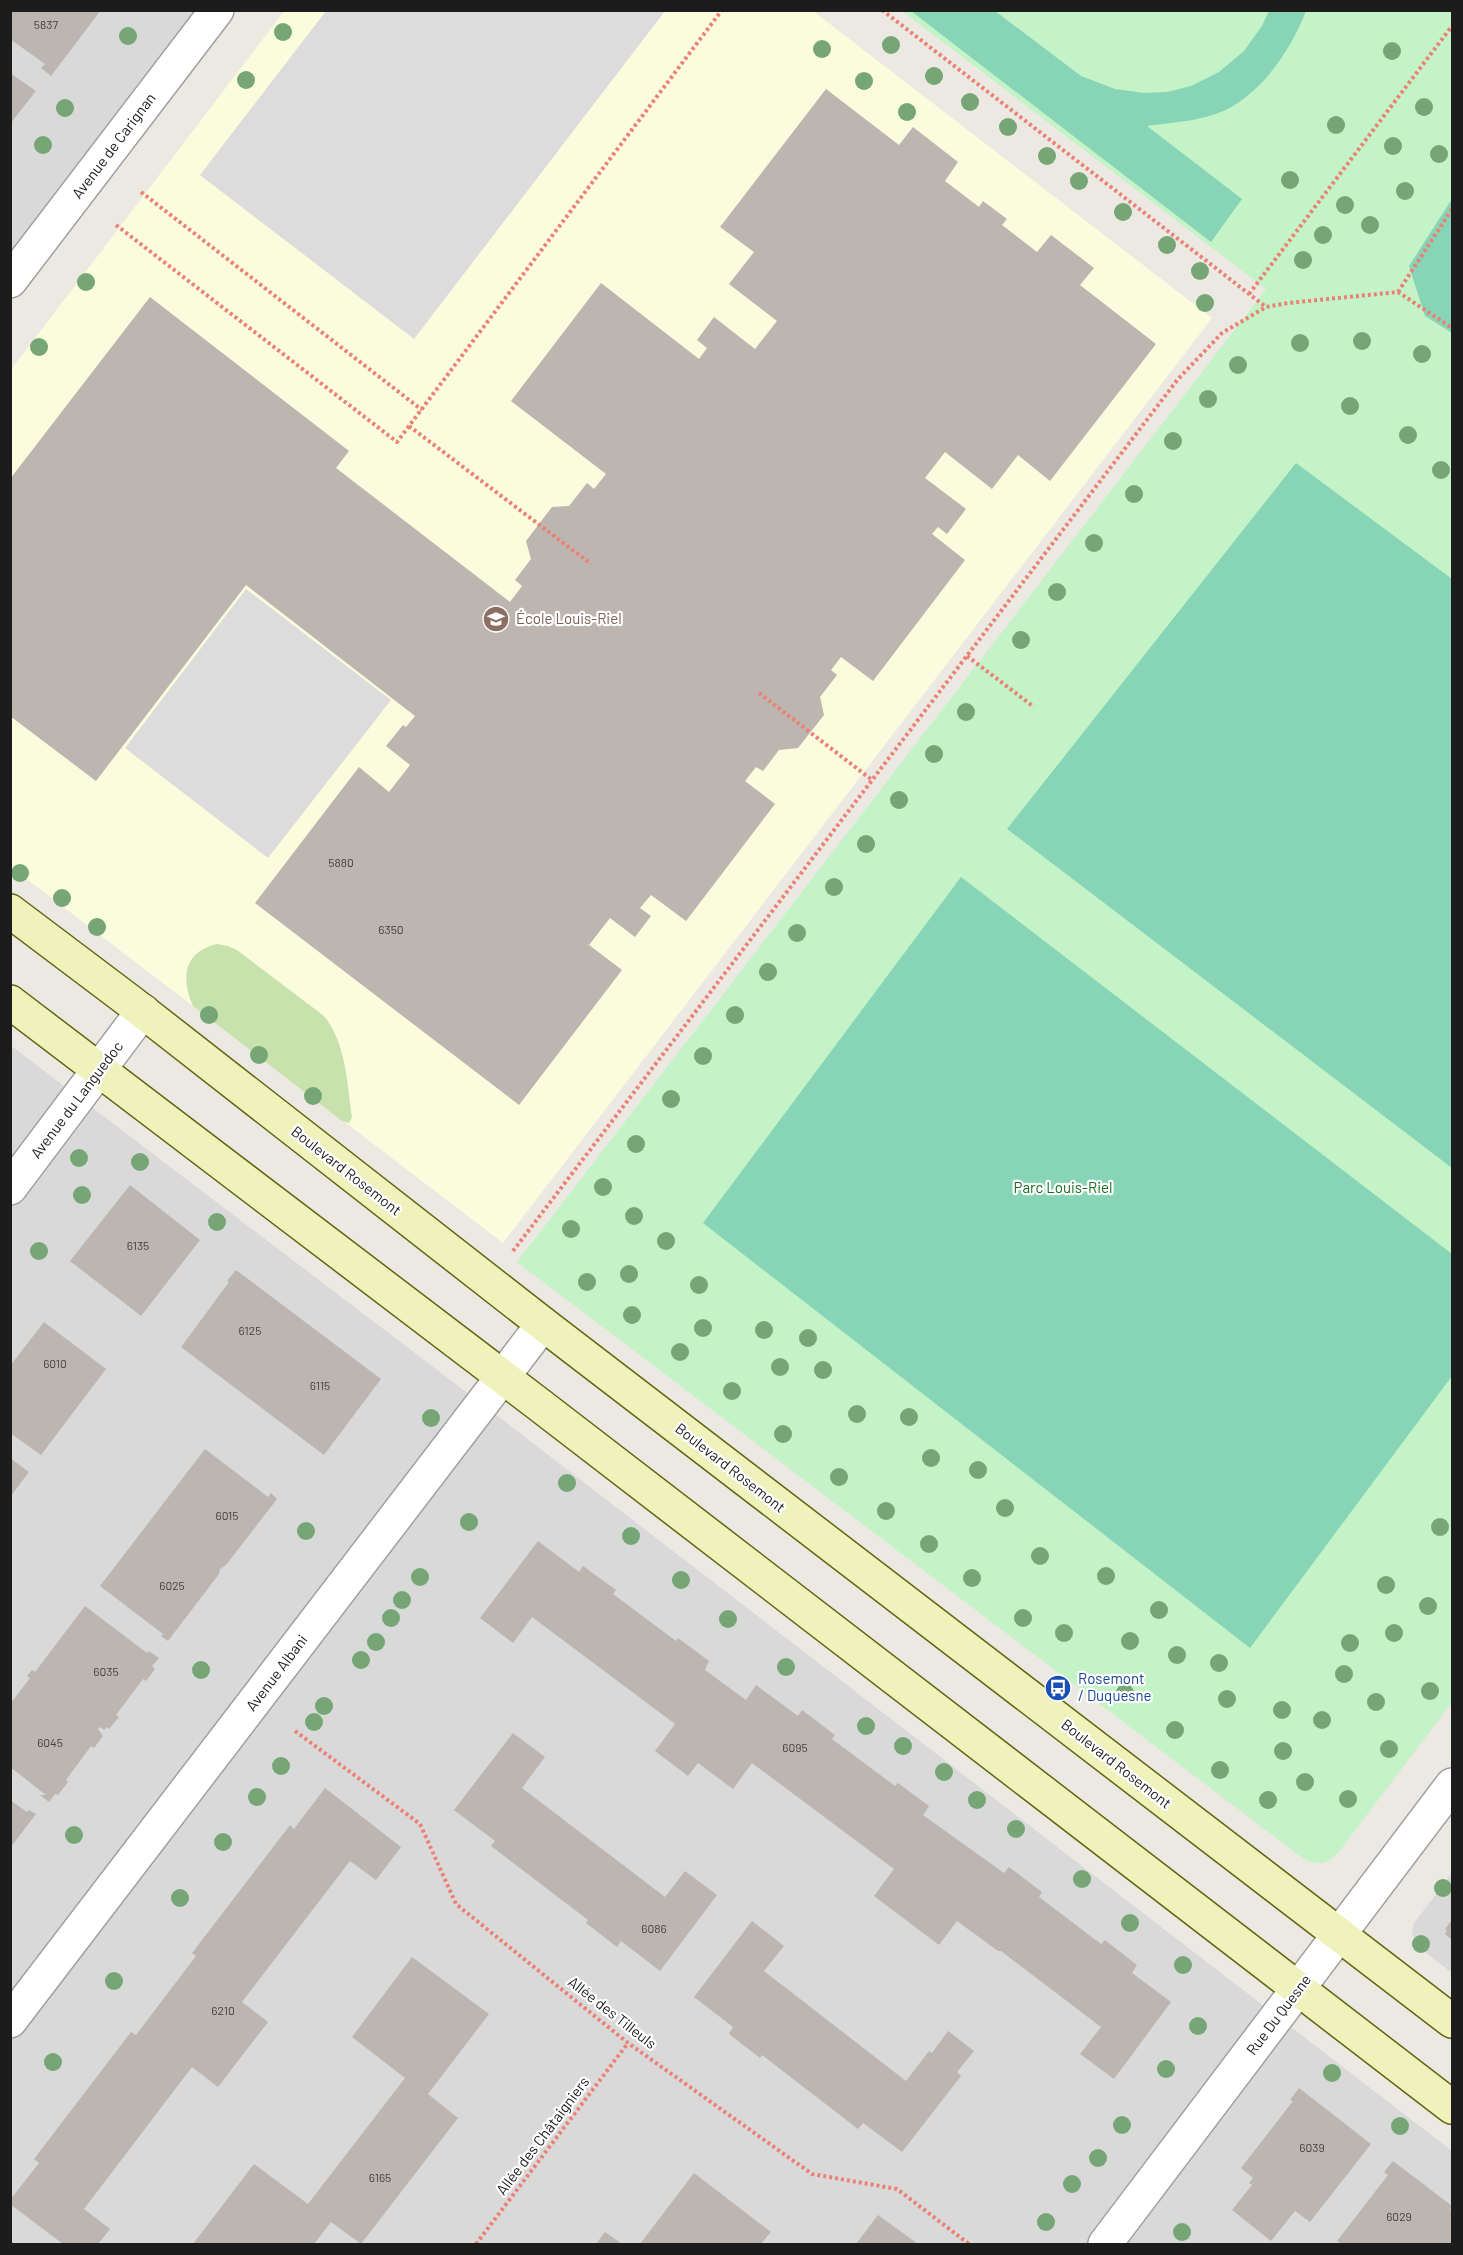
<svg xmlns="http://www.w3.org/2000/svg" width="1463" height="2255" font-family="Barlow,sans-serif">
<rect width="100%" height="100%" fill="#ece9e3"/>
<path fill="#dad9d9" d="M11 11H196L11 264Z
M10 1045 499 1417 1452 2151V2244H11Z
M1452 1873V1973L1416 1945 1412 1931 1414 1923Z"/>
<path fill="#fbfbdd" d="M285 10 813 11 1212 318 503 1243 11 867 10 371Z"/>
<path fill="#c7e2ad" d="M217 944 228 946 237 950 324 1016C346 1043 347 1083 352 1117L349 1123 342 1121 193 1006C181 979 183 952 217 944Z"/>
<path fill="#c3f3c6" d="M902 11H1452V1702L1338 1853C1325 1865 1319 1865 1304 1859L517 1262 1266 289Z"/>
<path fill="#88d4b6" d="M911 11H995L1081 76 1115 89 1144 93 1167 92 1191 86 1219 72 1244 51 1262 26 1269 11H1306C1292 47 1267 85 1233 106 1208 121 1175 122 1147 126L1242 199 1211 242Z
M1452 199V333L1425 316 1409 266Z
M1296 463 1452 579V1168L1007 829Z
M961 877 1452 1254V1376L1250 1648 703 1223Z"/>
<path fill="#dcdcdc" d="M326 11H665L414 339 200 175Z
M246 589 391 700 268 858 125 748Z"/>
<path fill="#bcb5b0" d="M10 10H101L51 76 41 68 45 64 10 39Z
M10 73 36 91 10 124Z
M826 89 899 145 913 127 958 162 945 181 979 207 983 201 1007 219 1002 225 1037 252 1051 235 1094 268 1080 285 1156 344 1050 481 1018 455 992 489 945 452 925 478 966 509 947 534 938 527 932 534 965 560 873 681 841 657 831 670 837 675 820 697 824 715 798 748 779 750 763 771 756 767 745 781 775 804 686 921 651 895 640 908 651 916 635 937 610 918 589 945 622 970 519 1105 255 903 359 767 389 792 410 765 386 746 403 725 406 727 415 716 246 585 96 781 10 716V479L150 297 349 451 336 468 510 602 522 586 515 580 531 559 526 541 552 507 569 506 587 483 594 489 606 474 511 401 601 283 699 359 707 348 697 340 714 317 755 349 777 321 729 284 754 252 720 227Z
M130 1185 200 1240 141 1316 70 1261Z
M236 1270 381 1379 324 1455 181 1347 229 1282 227 1281Z
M44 1322 106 1369 41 1455 10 1433V1366Z
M205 1449 268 1497 271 1493 277 1499 226 1565 220 1569 219 1574 168 1641 161 1636 163 1634 100 1586Z
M10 1458 29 1472 10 1497Z
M538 1541 579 1572 583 1566 616 1590 613 1594 676 1641 678 1638 709 1661 705 1670 746 1700 756 1685 798 1716 802 1710 835 1735 832 1739 895 1786 898 1783 929 1806 923 1815 1004 1873 1009 1867 1042 1892 1039 1897 1101 1944 1105 1940 1137 1965 1132 1973 1171 2002 1114 2079 1080 2054 1101 2027 1001 1951H998L957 1921 939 1945 874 1896 894 1869 752 1763 733 1789 698 1763 688 1776 655 1751 675 1724 532 1617 513 1643 480 1618Z
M85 1606 147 1653 149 1651 159 1658 152 1666 155 1669 146 1681 143 1679 116 1715 119 1717 109 1729 107 1727 104 1730 100 1727 98 1729 103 1736 94 1748 91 1746 66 1780 68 1782 58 1795 55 1794 49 1802 40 1795H46L10 1767V1704L30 1678 27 1676 32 1670 35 1672Z
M513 1733 545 1757 522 1788 665 1897 685 1871 717 1895 660 1971 621 1941 617 1947 586 1923 588 1920 491 1846 495 1841 454 1810Z
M325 1788 401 1847 376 1880 350 1861 242 2002 268 2022 218 2087 192 2067 84 2209 110 2229 98 2244H63L10 2204V2200L39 2163 34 2159 131 2032 136 2035 196 1956 192 1953 290 1825 294 1829Z
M10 1800 27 1812 29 1810 36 1814 10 1848Z
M1452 1920V1940L1445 1934 1447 1931 1445 1929Z
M752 1921 784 1946 764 1971 906 2081 929 2051 932 2053 948 2031 974 2051 957 2072 961 2076 902 2152 863 2123 858 2129 762 2055 760 2058 729 2034 733 2027 694 1997Z
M412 1957 489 2014 428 2094 458 2118 361 2244 331 2222 314 2244H193L254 2164 308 2204 405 2078 352 2037Z
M1299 2088 1371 2144 1310 2222 1295 2211 1271 2241 1232 2210 1252 2185 1249 2183 1253 2178 1241 2168 1293 2101 1290 2100Z
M1393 2161 1452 2206 1450 2210 1452 2212V2244H1342L1337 2241 1388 2175 1384 2172Z
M694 2173 771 2232 761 2244H640Z
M878 2215 918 2244H856Z
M605 2232 622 2244H596Z"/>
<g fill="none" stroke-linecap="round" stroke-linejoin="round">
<defs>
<path id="minor" d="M10 281 217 10
M10 1188 143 1011
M10 2021 543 1324
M1105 2244 1452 1785"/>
<path id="secondary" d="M10 911 132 1003 543 1324 1452 2021
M10 1002 537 1403 1452 2107"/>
</defs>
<use href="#minor" stroke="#a0a0a0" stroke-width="36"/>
<use href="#secondary" stroke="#5e6610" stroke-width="36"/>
<path stroke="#eb8075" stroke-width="4" stroke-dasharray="3 3" stroke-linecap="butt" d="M882 10 1266 307
M141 192 422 410
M116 225 397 442 722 10
M1398 292 1452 209
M1249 294 1452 26
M409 426 591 564
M967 656 1034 707
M759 693 872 780
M513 1251 1178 379 1222 333 1266 307 1288 303 1398 292 1452 328
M295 1731 420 1824 456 1904 628 2043 812 2174 897 2189 969 2244
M10 2243 12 2244
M476 2244 628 2043"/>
<use href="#minor" stroke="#fff" stroke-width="33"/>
<use href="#secondary" stroke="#f0f2bb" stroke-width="33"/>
</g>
<g fill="#76a576">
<circle cx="283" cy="32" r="9"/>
<circle cx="128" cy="36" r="9"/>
<circle cx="891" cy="45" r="9"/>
<circle cx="822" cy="49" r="9"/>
<circle cx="1392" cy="51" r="9"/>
<circle cx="934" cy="76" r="9"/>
<circle cx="246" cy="80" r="9"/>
<circle cx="864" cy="81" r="9"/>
<circle cx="970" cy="102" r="9"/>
<circle cx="1424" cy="107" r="9"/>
<circle cx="65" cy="108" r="9"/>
<circle cx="907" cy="112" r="9"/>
<circle cx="1336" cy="125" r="9"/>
<circle cx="1008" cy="127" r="9"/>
<circle cx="43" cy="145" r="9"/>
<circle cx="1393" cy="146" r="9"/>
<circle cx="1439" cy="154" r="9"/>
<circle cx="1047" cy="156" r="9"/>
<circle cx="1290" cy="180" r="9"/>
<circle cx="1079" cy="181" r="9"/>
<circle cx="1405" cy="191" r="9"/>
<circle cx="1345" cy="205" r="9"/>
<circle cx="1123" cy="212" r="9"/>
<circle cx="1370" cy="225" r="9"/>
<circle cx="1323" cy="235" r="9"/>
<circle cx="1167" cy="245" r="9"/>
<circle cx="1303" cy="260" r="9"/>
<circle cx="1200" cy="271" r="9"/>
<circle cx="86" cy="282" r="9"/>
<circle cx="1205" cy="303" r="9"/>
<circle cx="1362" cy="341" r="9"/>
<circle cx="1300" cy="343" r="9"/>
<circle cx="39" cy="347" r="9"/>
<circle cx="1422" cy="354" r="9"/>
<circle cx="1238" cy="365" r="9"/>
<circle cx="1208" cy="399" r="9"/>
<circle cx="1350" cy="406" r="9"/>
<circle cx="1408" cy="435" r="9"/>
<circle cx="1173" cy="441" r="9"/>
<circle cx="1441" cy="470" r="9"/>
<circle cx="1134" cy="494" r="9"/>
<circle cx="1094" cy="543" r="9"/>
<circle cx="1057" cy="592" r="9"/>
<circle cx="1021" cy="640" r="9"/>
<circle cx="966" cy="712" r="9"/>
<circle cx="934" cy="754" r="9"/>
<circle cx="899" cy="800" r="9"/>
<circle cx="866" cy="844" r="9"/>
<circle cx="20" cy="873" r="9"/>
<circle cx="834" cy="887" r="9"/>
<circle cx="62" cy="898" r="9"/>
<circle cx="97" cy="927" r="9"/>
<circle cx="797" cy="933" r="9"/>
<circle cx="768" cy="972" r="9"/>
<circle cx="209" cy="1015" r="9"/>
<circle cx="735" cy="1015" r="9"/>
<circle cx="259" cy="1055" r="9"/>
<circle cx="703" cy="1056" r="9"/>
<circle cx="313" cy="1096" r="9"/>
<circle cx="671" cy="1099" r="9"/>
<circle cx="636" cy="1144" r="9"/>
<circle cx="79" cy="1158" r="9"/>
<circle cx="140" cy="1162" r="9"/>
<circle cx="603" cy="1187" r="9"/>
<circle cx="82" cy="1195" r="9"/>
<circle cx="634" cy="1216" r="9"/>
<circle cx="217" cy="1222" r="9"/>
<circle cx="571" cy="1229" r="9"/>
<circle cx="666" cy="1241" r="9"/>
<circle cx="39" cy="1251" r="9"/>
<circle cx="629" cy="1274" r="9"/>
<circle cx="587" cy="1282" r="9"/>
<circle cx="699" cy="1285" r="9"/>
<circle cx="632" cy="1315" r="9"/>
<circle cx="703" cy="1328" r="9"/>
<circle cx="764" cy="1330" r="9"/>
<circle cx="808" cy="1338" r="9"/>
<circle cx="680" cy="1352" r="9"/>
<circle cx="780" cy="1367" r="9"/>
<circle cx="823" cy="1370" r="9"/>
<circle cx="732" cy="1391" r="9"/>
<circle cx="857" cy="1414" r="9"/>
<circle cx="909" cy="1417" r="9"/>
<circle cx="431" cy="1418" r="9"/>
<circle cx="783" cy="1434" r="9"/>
<circle cx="931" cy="1458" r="9"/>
<circle cx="978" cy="1470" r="9"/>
<circle cx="839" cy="1477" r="9"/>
<circle cx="567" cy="1483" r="9"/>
<circle cx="1005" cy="1508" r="9"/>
<circle cx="886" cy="1511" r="9"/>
<circle cx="469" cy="1522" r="9"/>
<circle cx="1440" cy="1527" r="9"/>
<circle cx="306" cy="1531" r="9"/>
<circle cx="631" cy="1536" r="9"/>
<circle cx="929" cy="1544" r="9"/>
<circle cx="1040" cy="1556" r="9"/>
<circle cx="1106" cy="1576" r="9"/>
<circle cx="420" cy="1577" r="9"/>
<circle cx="972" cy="1578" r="9"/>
<circle cx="681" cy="1580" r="9"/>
<circle cx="1386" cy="1585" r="9"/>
<circle cx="402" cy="1600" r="9"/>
<circle cx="1428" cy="1606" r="9"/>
<circle cx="1159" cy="1610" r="9"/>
<circle cx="391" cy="1618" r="9"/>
<circle cx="1023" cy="1618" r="9"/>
<circle cx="728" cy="1619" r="9"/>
<circle cx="1064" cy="1633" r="9"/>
<circle cx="1394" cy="1633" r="9"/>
<circle cx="1130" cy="1641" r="9"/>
<circle cx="376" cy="1642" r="9"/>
<circle cx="1350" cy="1643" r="9"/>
<circle cx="1177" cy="1655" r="9"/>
<circle cx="361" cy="1660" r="9"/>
<circle cx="1219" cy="1663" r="9"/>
<circle cx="786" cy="1667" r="9"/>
<circle cx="201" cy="1670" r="9"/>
<circle cx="1344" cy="1674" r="9"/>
<circle cx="1430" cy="1691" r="9"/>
<circle cx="1125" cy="1693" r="9"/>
<circle cx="1227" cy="1699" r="9"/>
<circle cx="1376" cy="1702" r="9"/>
<circle cx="324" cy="1706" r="9"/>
<circle cx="1282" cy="1710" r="9"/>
<circle cx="1322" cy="1720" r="9"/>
<circle cx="314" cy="1722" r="9"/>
<circle cx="866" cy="1726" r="9"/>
<circle cx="1175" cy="1730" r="9"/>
<circle cx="903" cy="1746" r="9"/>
<circle cx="1389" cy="1749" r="9"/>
<circle cx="1283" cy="1751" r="9"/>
<circle cx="281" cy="1766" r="9"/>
<circle cx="1220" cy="1770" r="9"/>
<circle cx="944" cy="1772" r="9"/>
<circle cx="1305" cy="1782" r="9"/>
<circle cx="257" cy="1797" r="9"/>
<circle cx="1348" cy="1799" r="9"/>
<circle cx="977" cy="1800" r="9"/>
<circle cx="1268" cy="1800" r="9"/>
<circle cx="1016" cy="1829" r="9"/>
<circle cx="74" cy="1835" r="9"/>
<circle cx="223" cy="1842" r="9"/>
<circle cx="1082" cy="1879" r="9"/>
<circle cx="1443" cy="1888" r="9"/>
<circle cx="180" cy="1898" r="9"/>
<circle cx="1130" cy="1923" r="9"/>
<circle cx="1421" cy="1944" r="9"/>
<circle cx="1183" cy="1965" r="9"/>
<circle cx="114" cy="1981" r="9"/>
<circle cx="1198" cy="2026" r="9"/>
<circle cx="53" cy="2062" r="9"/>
<circle cx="1166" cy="2069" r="9"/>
<circle cx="1332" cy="2073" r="9"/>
<circle cx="1122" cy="2125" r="9"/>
<circle cx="1400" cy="2126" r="9"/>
<circle cx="1098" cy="2158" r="9"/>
<circle cx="1072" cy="2184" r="9"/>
<circle cx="1046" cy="2222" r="9"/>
<circle cx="1182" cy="2232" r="9"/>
</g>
<defs>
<symbol id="school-disc" viewBox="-11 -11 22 22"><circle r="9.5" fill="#8d6e63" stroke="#fff"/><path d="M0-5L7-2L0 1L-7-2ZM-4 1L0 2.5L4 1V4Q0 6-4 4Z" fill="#fff"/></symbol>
<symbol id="bus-disc" viewBox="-11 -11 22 22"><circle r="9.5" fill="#1a4fb4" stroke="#fff"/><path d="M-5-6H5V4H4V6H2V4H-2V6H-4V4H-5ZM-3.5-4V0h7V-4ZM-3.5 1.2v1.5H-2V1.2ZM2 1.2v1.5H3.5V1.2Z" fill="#fff"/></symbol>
</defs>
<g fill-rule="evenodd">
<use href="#school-disc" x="481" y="604" width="30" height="30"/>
<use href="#bus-disc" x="1043" y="1673" width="30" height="30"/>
</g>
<g text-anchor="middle" stroke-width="4.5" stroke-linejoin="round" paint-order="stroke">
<g font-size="12" fill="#444241">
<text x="46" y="29">5837</text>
<text x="341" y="867">5880</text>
<text x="391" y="934">6350</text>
<text x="138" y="1250">6135</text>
<text x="250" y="1335">6125</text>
<text x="55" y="1368">6010</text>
<text x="320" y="1390">6115</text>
<text x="227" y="1520">6015</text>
<text x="172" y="1590">6025</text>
<text x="106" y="1676">6035</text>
<text x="50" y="1747">6045</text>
<text x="795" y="1752">6095</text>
<text x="654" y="1933">6086</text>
<text x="223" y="2015">6210</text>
<text x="1312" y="2152">6039</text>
<text x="380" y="2182">6165</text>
<text x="1399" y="2221">6029</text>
</g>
<g font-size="15" fill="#1c1c1c" stroke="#fff">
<text transform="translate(114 146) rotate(-53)" y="5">Avenue de Carignan</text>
<text transform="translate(77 1100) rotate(-53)" y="5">Avenue du Languedoc</text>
<text transform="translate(346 1171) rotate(38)" y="5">Boulevard Rosemont</text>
<text transform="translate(730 1468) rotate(38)" y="5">Boulevard Rosemont</text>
<text transform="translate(277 1673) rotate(-53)" y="5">Avenue Albani</text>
<text transform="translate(1116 1764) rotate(38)" y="5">Boulevard Rosemont</text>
<text transform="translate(612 2013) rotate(38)" y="5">Allée des Tilleuls</text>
<text transform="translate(1279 2015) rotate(-53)" y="5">Rue Du Quesne</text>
<text transform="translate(543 2136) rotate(-53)" y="5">Allée des Châtaigniers</text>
</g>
<g font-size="15" fill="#785e54" stroke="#fff" text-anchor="start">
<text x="516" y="624">École Louis-Riel</text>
</g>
<g font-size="15" fill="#166e1d" stroke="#fff">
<text x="1063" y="1193">Parc Louis-Riel</text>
</g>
<g font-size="15" fill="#164399" stroke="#fff" text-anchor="start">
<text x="1078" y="1684">Rosemont<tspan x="1078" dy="17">/ Duquesne</tspan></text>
</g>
</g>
<rect width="1463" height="2255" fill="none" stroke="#1c1c1c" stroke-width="24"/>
</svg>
